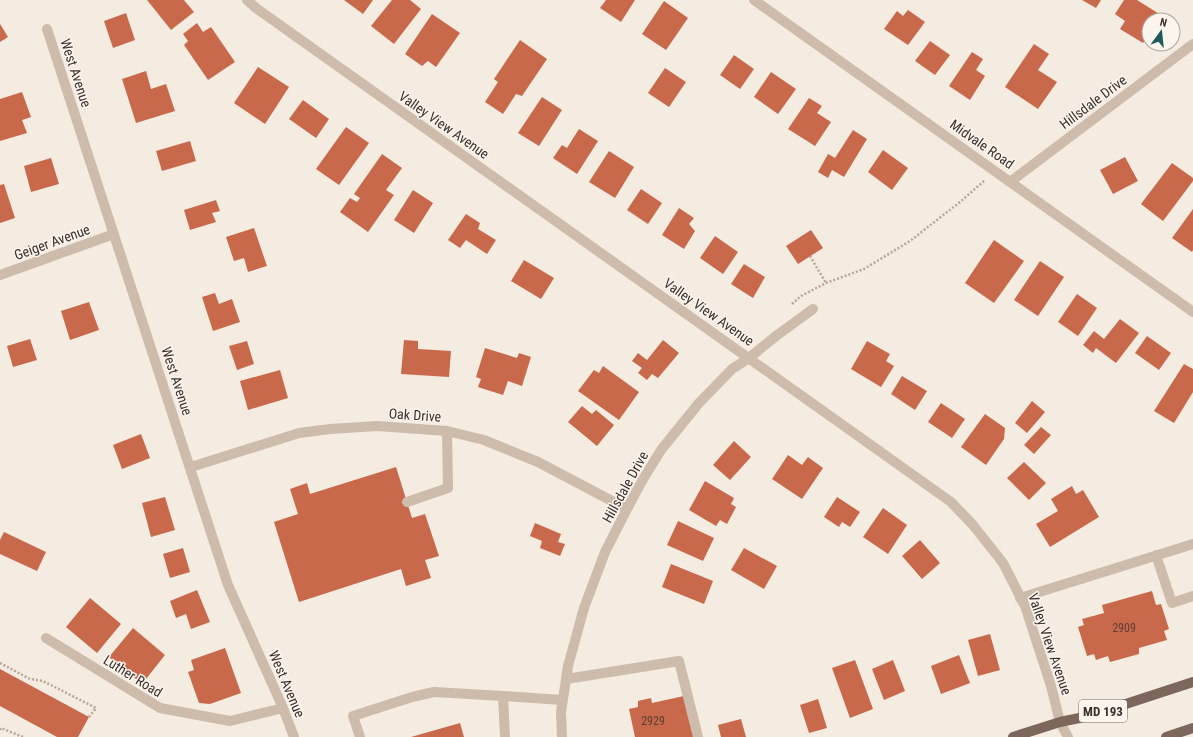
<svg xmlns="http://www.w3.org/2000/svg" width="1193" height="737" font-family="'Roboto Condensed',sans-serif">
<rect width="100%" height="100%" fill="#f4ebe1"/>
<path fill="#c8694b" d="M147 0H184L194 12 171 30Z
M344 0H373L363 14Z
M392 0H410L421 9 394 44 371 26Z
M606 0H635L621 22 600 8Z
M1082 0H1101L1096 8Z
M1124 0H1137L1161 15 1158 20H1149V34L1143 43 1120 29 1125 21 1115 14Z
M664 1 688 18 666 50 642 34Z
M908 10 925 22 908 45 884 29 897 11 903 16Z
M126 13 135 40 113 48 104 21Z
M432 14 460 33 436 67 428 61 422 66 405 54Z
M197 23 203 32 211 27 235 62 208 80 184 45 188 41 183 34Z
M0 24 8 37 0 42Z
M520 40 547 59 522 96 516 94 503 114 485 102 498 82 494 79Z
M930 41 950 55 935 75 915 61Z
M1034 44 1049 54 1038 70 1057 82 1038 109 1005 87Z
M972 52 983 59 976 70 985 76 970 100 949 86Z
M734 55 754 69 740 89 720 75Z
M258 67 289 87 265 124 234 103Z
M665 68 686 82 669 107 648 93Z
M146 71 151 89 166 84 175 111 136 123 122 79Z
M771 72 796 89 778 114 754 97Z
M22 92 31 117 22 120 27 133 0 141V99Z
M542 97 562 110 539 146 518 133Z
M809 98 822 106 817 113 831 122 815 146 788 129Z
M303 100 329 119 316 138 289 119Z
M346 127 369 143 339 185 316 169Z
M579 129 598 141 577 174 553 158 562 145 567 148Z
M853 130 867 139 844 177 832 170 828 178 818 172 828 154 835 158Z
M190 141 196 161 162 171 156 151Z
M883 150 908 168 892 190 868 172Z
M609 151 634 167 615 198 589 182Z
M382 154 402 168 386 190 394 195 368 232 340 212 350 198 357 202 360 198 354 194Z
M1125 157 1138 181 1113 194 1100 170Z
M51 158 59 184 31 192 24 166Z
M1172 163 1193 178V181L1163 221 1141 204Z
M4 184 15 218 0 223V185Z
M641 189 662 203 648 224 627 210Z
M413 190 433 203 414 233 394 220Z
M216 200 220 211 212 213 216 222 190 230 184 210Z
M679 208 694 218 689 224 695 231 684 249 662 235Z
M1193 209V250L1192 252 1172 238Z
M466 214 480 223 478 229 496 240 487 254 466 240 460 248 448 240Z
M254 228 267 266 248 272 244 258 234 261 226 237Z
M811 230 823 248 798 264 786 246Z
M715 236 738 252 723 274 700 258Z
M994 240 1024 261 994 303 965 283Z
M524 260 554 278 541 299 511 281Z
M1040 261 1064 277 1038 316 1014 300Z
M744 264 765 277 753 298 731 284Z
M215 293 219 304 232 299 240 322 213 331 202 297Z
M1077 294 1097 308 1078 336 1058 322Z
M89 302 99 330 70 340 61 311Z
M1120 319 1139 333 1116 363 1096 348 1093 353 1083 345 1094 331 1104 339Z
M1147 336 1171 353 1159 370 1135 353Z
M30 339 37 360 13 367 7 346Z
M404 340 418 341V349L451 351 449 377 401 374Z
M663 340 679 353 658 378 652 374 647 380 638 373 642 368 632 361 638 353 647 360Z
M247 341 254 364 237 370 229 346Z
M867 341 890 354 886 361 894 366 881 387 851 369Z
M485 348 517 358 519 353 531 357 522 386 508 381 503 395 478 387 481 379 476 377Z
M1184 364 1193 369V392L1174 423 1154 411Z
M603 366 639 392 619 420 578 391 594 370 599 373Z
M280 370 288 398 248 410 240 381Z
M902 376 927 391 915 410 891 394Z
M1032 401 1045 412 1027 433 1015 423Z
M941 403 965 419 952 438 928 422Z
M582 406 592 414 596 410 614 425 597 446 568 422Z
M985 414 1005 428 1004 439 986 465 961 447Z
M1041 427 1051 435 1034 454 1024 445Z
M141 434 150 458 122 469 113 445Z
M734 441 751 457 730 480 713 465Z
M788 455 802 465 808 457 823 468 802 499 772 479Z
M1024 462 1046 483 1029 500 1007 478Z
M396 467 412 518 425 514 439 556 425 560 431 578 406 586 401 569 299 602 274 522 298 514 290 489 307 483 310 494Z
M705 481 734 498 731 504 736 507 727 524 720 520 716 526 689 510Z
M1072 486 1076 494 1083 490 1099 517 1050 547 1036 524 1058 511 1051 499Z
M165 497 175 530 151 537 142 503Z
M837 497 860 512 850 527 842 522 839 527 824 517Z
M883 508 907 525 888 554 863 537Z
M678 521 714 538 703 561 667 545Z
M535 523 561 534 558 542 565 544 560 556 540 548 542 541 530 536Z
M4 532 46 552 37 571 0 554V540Z
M920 540 940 563 922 579 902 556Z
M183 548 190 572 170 578 163 554Z
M744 548 777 566 764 589 731 570Z
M671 564 713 581 704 604 662 587Z
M197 590 210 622 191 629 186 614 176 618 170 601Z
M1152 591 1156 605 1161 604 1169 629 1164 631 1167 640 1139 648V654L1110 662 1108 656 1096 660 1094 654 1087 656 1078 627 1084 625 1082 619 1104 613 1102 605Z
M90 598 121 624 97 653 66 627Z
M133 628 165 655 142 684 109 657Z
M990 634 1000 670 978 676 968 640Z
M225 648 241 693 210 704 199 703 188 672 194 670 191 660Z
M959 655 970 683 941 694 931 666Z
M855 660 873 709 850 718 832 668Z
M893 660 905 691 884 700 872 669Z
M0 669 89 717 78 737H57L0 706Z
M684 696 694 737H635L629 709 638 707V701L651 698 652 703Z
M818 699 827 728 809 733 800 705Z
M741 719 746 737H721L718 725Z
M460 723 464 737H411Z"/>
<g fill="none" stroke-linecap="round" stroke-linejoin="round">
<path stroke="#b9a596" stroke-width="2.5" stroke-dasharray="2 2" stroke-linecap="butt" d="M810 256 826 283
M792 304 801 296 826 283 864 269 910 241 960 202 984 181
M0 663 30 679 43 681 96 708 89 717
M0 730 1 728 23 737"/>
<path stroke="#cdbbac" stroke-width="10" d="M247 0 256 8 951 502 973 525 1003 563 1025 606 1051 686 1060 722 1068 737
M754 0 1193 312
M47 29 228 585 283 708 294 737
M1010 182 1193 44
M0 275 114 234
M191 467 299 433 330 429 377 426 447 431 484 440 538 462 627 509
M407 502 448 488 447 431
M1156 555 1172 603 1193 596
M1020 598 1193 544
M46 638 160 708 230 721 283 708
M566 679 679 661 698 737
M503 696 505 737
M360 737 353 716 412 697 434 692 503 696 562 700
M562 737 561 712 568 666 584 608 605 552 627 509 642 481 661 450 699 403 732 369 749 358 776 336 813 309"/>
<path stroke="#7d675c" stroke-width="10" d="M1013 737 1060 722 1089 716 1193 682
M1166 737 1193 728"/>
</g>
<g text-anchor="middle" stroke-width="3" stroke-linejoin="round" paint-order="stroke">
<g font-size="12" fill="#5e3e33">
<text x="1124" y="632">2909</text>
<text x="653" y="725">2929</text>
</g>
<rect fill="#fbf5ee" stroke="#756b66" stroke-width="1" x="1079" y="700" width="48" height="22" rx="3"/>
<g font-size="13" font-weight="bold" fill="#3b302b">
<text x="1103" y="716">MD 193</text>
</g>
<g font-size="14" fill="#3b302b" stroke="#fbf5ee">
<text transform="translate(76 73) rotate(72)" y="5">West Avenue</text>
<text transform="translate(1093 102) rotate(-37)" y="5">Hillsdale Drive</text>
<text transform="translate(444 125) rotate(35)" y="5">Valley View Avenue</text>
<text transform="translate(982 144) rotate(35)" y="5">Midvale Road</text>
<text transform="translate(52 242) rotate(-20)" y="5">Geiger Avenue</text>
<text transform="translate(709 312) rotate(35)" y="5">Valley View Avenue</text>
<text transform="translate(177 381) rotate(72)" y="5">West Avenue</text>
<text transform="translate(415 415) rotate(4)" y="5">Oak Drive</text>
<text transform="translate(625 487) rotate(-61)" y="5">Hillsdale Drive</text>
<text transform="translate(1050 644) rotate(71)" y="5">Valley View Avenue</text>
<text transform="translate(133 676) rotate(32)" y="5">Luther Road</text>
<text transform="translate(287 684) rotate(67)" y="5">West Avenue</text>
</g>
</g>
<g transform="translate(1161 32) rotate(15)"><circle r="19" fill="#fbf5ee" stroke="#aea6a0"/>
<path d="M0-3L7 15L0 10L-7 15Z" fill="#1f5a5e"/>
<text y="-6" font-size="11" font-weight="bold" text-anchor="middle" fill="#3b302b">N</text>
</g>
</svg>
